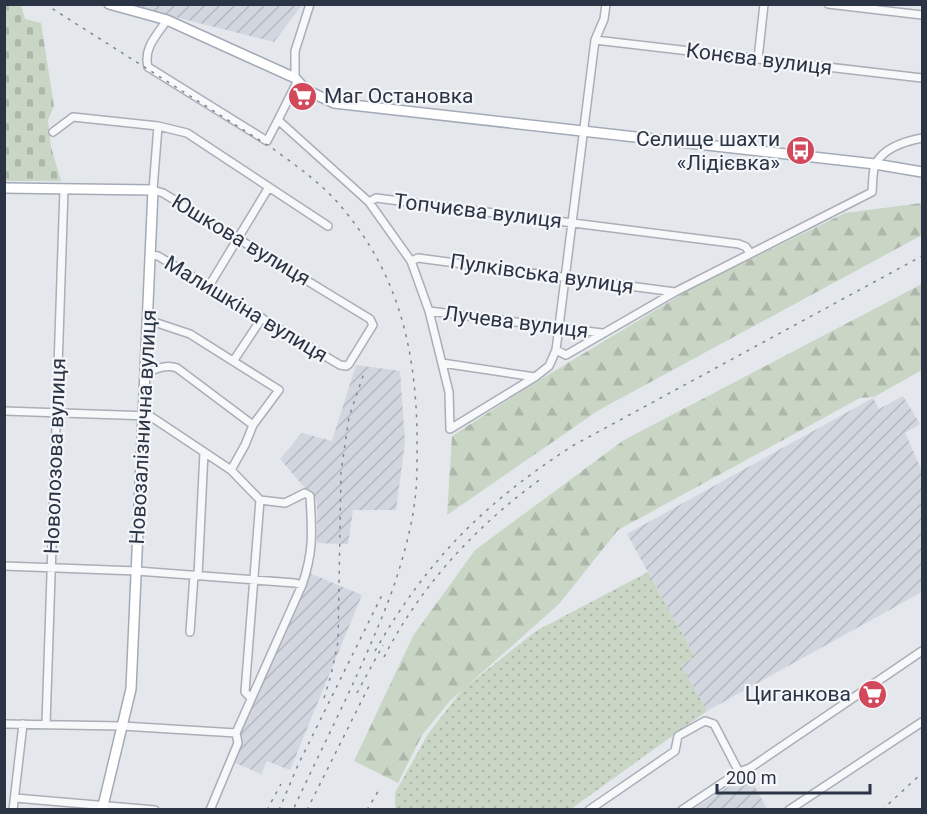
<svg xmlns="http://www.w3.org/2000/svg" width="927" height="814" font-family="Roboto,sans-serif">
<defs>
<pattern id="industrial-furrows" width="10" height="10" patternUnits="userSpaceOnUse" patternTransform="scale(1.5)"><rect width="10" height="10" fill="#d2d6de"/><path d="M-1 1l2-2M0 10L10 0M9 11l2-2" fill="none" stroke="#b4b8c0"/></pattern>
<pattern id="green-dots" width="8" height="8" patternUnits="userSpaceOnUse" patternTransform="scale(1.5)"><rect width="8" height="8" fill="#c9d6c5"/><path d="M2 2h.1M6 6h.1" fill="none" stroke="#adb8ab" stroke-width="1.8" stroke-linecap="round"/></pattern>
<pattern id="forest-firs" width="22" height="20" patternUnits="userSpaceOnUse" patternTransform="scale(1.5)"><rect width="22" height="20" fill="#c9d6c5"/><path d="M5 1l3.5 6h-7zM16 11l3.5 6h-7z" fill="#adb8ab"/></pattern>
<pattern id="cemetery-stones" width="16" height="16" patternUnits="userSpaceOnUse" patternTransform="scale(1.5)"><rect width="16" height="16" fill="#c9d6c5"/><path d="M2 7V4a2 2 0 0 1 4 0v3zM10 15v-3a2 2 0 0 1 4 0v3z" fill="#adb8ab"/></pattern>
</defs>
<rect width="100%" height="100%" fill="#e4e7ec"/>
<path fill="url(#industrial-furrows)" d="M128 5 302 4V5L274 42Z
M356 365 400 371 405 442 396 510H353L348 544 317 543V502L280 459 302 433 332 441Z
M903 396 920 424 905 433 922 471V592L707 711 681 665 695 657 627 534 873 398 879 409Z
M307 572 362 595 290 770 267 761 261 774 233 762 242 739 239 738Z
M748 774 767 809H694Z"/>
<path fill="url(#green-dots)" d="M648 572 695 657 681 665 707 711 571 809 395 810V793L428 734 463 689 536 631Z"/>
<path fill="url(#forest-firs)" d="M922 203V235L599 410 447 515 452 436 533 384 694 287 845 213Z
M922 284V370L874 397 860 398 618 530 559 604 450 701 422 735 398 783 354 761 413 636 475 550 624 440Z"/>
<path fill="url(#cemetery-stones)" d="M5 4 21 5 25 19 41 23 54 106 48 120 51 147 61 181H5Z"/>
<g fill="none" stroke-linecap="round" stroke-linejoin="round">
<defs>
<path id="minor" d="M828 4 922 15
M167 20C157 35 143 48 148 67L267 141 278 120
M595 40 922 78
M758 59 764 4
M295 78V51L310 4
M298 80 278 120 369 202 376 198 739 244 746 247 750 253
M53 132 73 117 158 126 187 133 328 226
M369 202 411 261 429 311 449 392 450 429 535 377 549 366 556 350 566 355 675 292 872 192C873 183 872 170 876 163 885 147 906 141 922 138
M151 255 158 256 340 365 346 366 349 364 373 325 370 319 163 193 153 190 158 126
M411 261 418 258 675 292
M209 286 269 187
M429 311 602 333
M148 320 190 334 279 390 253 425 245 445 231 470
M556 350 595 40 604 19 606 4
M234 360 262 318
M442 363 535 377
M145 373C156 369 166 364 177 368L253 425
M4 411 150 416 231 470 260 500 285 503 305 493 310 496C312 531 314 551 302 585L236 733 238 743 210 810
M4 566 137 571 295 583 302 585
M198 576 204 452
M190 632 194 575
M251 698 245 692 260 500
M4 724 122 726 236 733
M46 724 64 189
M15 798 155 810
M13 810 23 724
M589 810 675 751 678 736 705 721 714 724 739 772
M682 810 739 772 750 768 922 651
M789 810 922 722"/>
<path id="major" d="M109 4 167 20 295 78 306 90 334 103 875 164 922 172
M4 188 153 190 131 689 102 810"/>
</defs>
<use href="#minor" stroke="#a9aeb7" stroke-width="10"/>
<use href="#major" stroke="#a3abb8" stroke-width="12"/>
<use href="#minor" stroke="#f7f8fa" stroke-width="7"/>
<use href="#major" stroke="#fff" stroke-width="9"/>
<path stroke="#7d8696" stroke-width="1.5" stroke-dasharray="3 6" stroke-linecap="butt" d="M45 4 272 148C298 167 324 185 344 210 398 275 415 347 417 430 417 455 418 481 414 507 410 536 397 580 386 607 359 676 324 743 293 810
M375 651C427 560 485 502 574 445L922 256
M384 657C421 585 476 526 542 478
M357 693 383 645
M324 698 331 675 338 642 341 472 349 417 364 373
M267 810 281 784
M279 810 298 765 383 593
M307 810 369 686
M367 810 380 788
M882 810 922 773"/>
</g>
<defs>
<symbol id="supermarket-disc" viewBox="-11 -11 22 22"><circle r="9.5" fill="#d1495b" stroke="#f4f6f9"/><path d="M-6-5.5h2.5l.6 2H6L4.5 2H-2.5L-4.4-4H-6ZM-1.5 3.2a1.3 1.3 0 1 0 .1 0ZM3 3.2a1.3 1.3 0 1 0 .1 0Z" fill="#fff"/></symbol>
<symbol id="bus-disc" viewBox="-11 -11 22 22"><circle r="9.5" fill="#d1495b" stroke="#f4f6f9"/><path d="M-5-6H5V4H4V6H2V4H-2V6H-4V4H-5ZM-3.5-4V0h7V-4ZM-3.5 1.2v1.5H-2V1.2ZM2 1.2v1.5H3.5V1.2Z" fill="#fff"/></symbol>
</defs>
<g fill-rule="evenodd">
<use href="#supermarket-disc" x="286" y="80" width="33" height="33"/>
<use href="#bus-disc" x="784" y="134" width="33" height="33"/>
<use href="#supermarket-disc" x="856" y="678" width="33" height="33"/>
</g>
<g text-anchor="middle" stroke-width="4.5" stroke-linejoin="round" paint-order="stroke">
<g font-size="21" fill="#2b3445" stroke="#f4f6f9">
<text transform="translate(759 59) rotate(7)" y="7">Конєва вулиця</text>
<text transform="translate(478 211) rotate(7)" y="7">Топчиєва вулиця</text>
<text transform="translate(241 240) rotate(31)" y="7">Юшкова вулиця</text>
<text transform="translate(542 274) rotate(8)" y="7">Пулківська вулиця</text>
<text transform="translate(246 309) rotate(31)" y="7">Малишкіна вулиця</text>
<text transform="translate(516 322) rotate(7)" y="7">Лучева вулиця</text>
<text transform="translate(143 427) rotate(-87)" y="7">Новозалізнична вулиця</text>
<text transform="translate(55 456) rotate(-88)" y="7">Новолозова вулиця</text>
</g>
<g font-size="21" fill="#2b3445" stroke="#f4f6f9" text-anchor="end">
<text x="324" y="103" text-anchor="start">Маг Остановка</text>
<text x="780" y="146">Селище шахти<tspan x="780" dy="24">«Лідієвка»</tspan></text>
<text x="851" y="701">Циганкова</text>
</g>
</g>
<rect width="927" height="814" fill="none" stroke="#2b3445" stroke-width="12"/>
<path d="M717 784v9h153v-9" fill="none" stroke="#2b3445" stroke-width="3"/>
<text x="726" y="784" font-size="18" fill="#2b3445" stroke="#f4f6f9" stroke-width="4.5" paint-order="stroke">200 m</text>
</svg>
